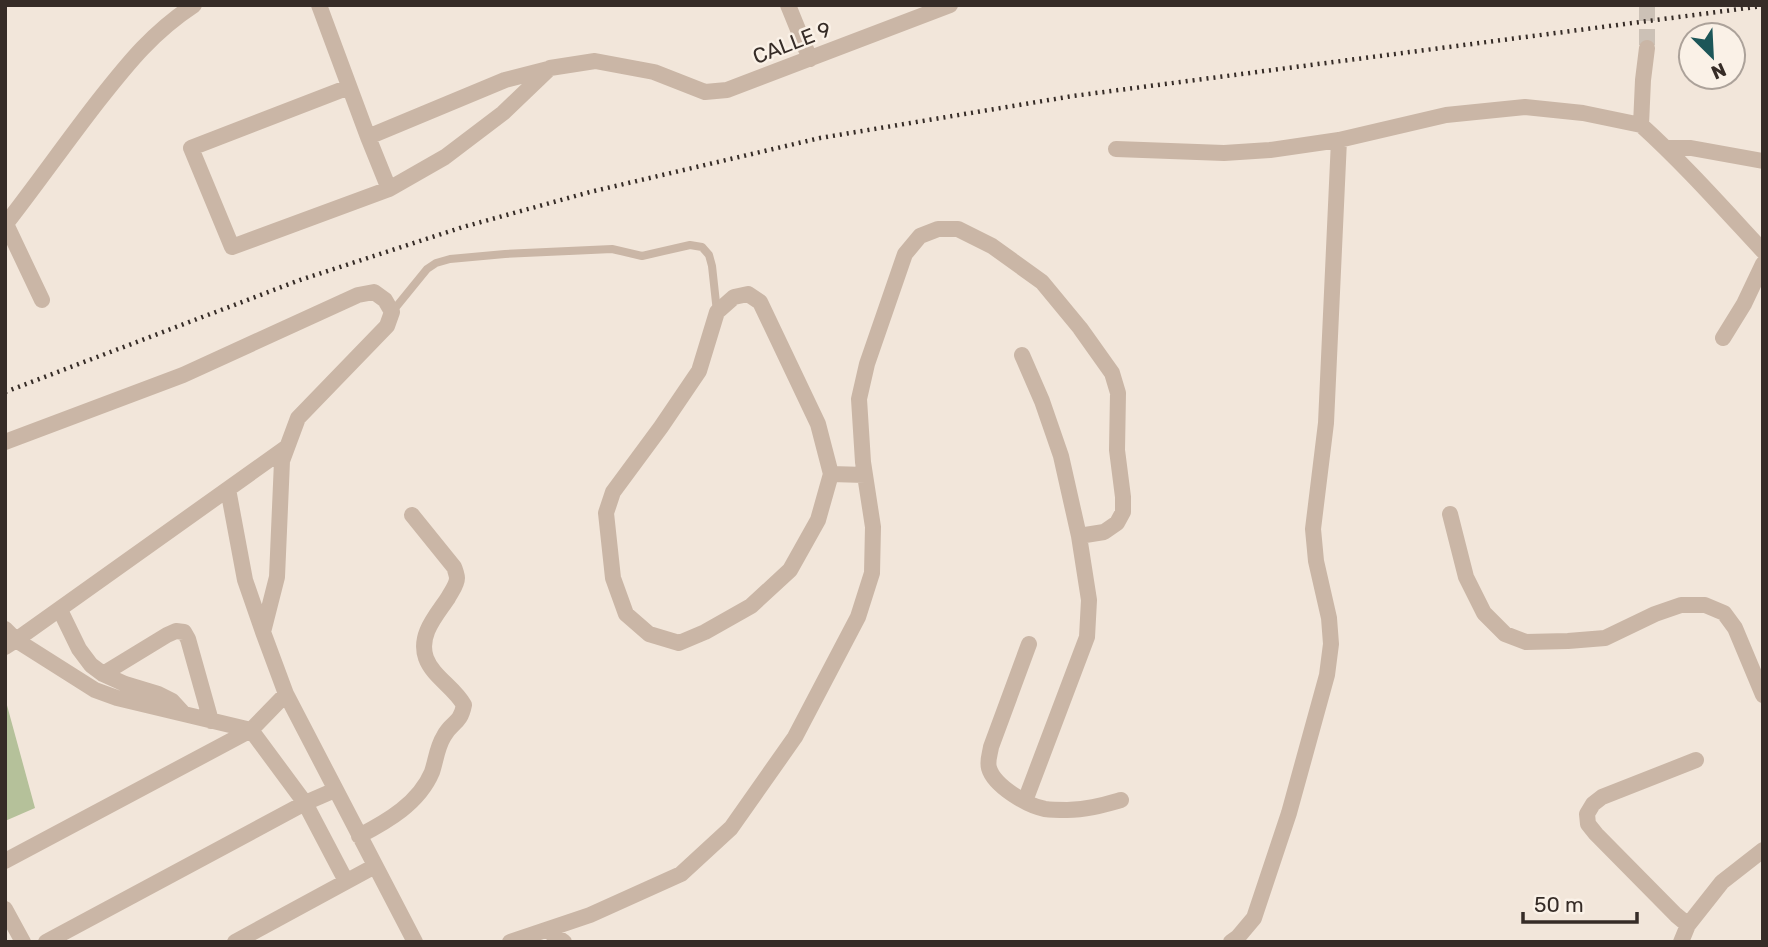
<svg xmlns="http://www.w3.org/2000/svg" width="1768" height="947" font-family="Rubik,sans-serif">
<rect width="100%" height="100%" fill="#f2e6da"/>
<path fill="#b5c19a" d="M5 698 35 808 5 821Z"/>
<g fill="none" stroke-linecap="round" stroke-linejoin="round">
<path stroke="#ccc1b6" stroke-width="16" stroke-dasharray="16 8" stroke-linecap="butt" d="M1647 5V48"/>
<path stroke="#cab6a6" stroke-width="8" d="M392 312 427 269 436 263 450 259 505 254 612 249 642 256 690 245 702 247 709 255 712 266 717 312"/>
<path stroke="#cab6a6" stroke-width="16" d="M319 5 368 137 389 189
M788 5 810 59
M1647 48 1643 80 1641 125C1684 164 1723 208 1763 251
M349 87 191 148 232 247 389 189 445 157 503 113 550 68 595 61 654 72 705 92 727 90 950 5
M368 137 505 80 548 69
M1666 148H1691L1763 161
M1116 149 1224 153 1270 150 1339 140 1446 115 1525 107 1583 113 1641 125
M6 224 42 300
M5 225C37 184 67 141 99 100 129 62 153 32 194 5
M748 294 760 302 818 424 831 474 818 520 790 570 751 606 705 632 679 643 649 634 626 614 613 578 606 513 613 492 661 427 699 371 717 312 734 297Z
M1723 338 1744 304 1763 264
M1022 355 1042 401 1061 456 1079 536 1089 600 1087 637 1025 801
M5 442 183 375 358 295 374 292 385 300 392 312 387 326 298 418 282 461 277 577 263 632 286 694 415 942
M831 474 865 475
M228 489 245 580 263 632
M1450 514 1466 577 1484 613 1505 634 1526 642 1568 641 1605 638 1655 614 1681 605H1705L1724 613 1735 628 1763 695
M60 610 79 649 91 665 103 674 125 684 158 694 172 701 183 713
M5 629 16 640 5 647
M1029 644 991 747C990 754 987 761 989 768 994 786 1028 806 1045 809 1052 810 1060 810 1067 810 1086 810 1103 805 1121 800
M103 674 167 635 176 631 184 632 188 639 211 721
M286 694 251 730 117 698 95 690 16 640 287 447
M359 836C388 821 419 803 432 772 436 760 437 747 444 736 452 721 460 725 464 705 454 687 433 677 426 658 418 635 436 616 448 598 451 592 457 585 457 578 457 576 455 569 454 567L412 515
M5 861 251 730 305 803 346 881
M5 909 23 942
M1688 925 1676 915 1596 834 1588 824 1587 814 1593 804 1602 797 1696 760
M547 930 564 942
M46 942 305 803 335 790
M235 942 375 866
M510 942 590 915 681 874 731 828 795 737 858 617 872 573 873 527 863 462 859 399 867 364 905 254 920 236 938 229H958L992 246 1042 282 1080 328 1112 373 1118 393 1117 450 1123 497V512L1117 523 1104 532 1079 536
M1231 942 1238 937 1254 918 1289 813 1327 675 1331 644 1329 618 1316 561 1313 529 1326 423 1339 140
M1681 942 1688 925 1722 882 1763 850"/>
<path stroke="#362c27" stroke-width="4.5" stroke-dasharray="2 5" stroke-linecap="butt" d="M5 392 300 280 463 227 590 192 820 138 1073 96 1763 6"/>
</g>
<g text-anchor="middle" stroke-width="5" stroke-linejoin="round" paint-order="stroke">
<g font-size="21" fill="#362c27" stroke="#faf1e7">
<text transform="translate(792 43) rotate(-21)" y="7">CALLE 9</text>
</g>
</g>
<rect width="1768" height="947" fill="none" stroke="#362c27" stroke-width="14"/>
<g transform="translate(1712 56) rotate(156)"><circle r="33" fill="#faf1e7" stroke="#aca29a" stroke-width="2"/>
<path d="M0-5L12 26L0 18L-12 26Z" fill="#1c5658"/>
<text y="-10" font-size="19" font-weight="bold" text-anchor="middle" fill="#362c27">N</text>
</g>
<path d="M1523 912v10h114v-10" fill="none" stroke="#362c27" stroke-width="3.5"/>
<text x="1534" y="912" font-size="21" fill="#362c27" stroke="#faf1e7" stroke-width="5" paint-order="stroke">50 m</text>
</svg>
